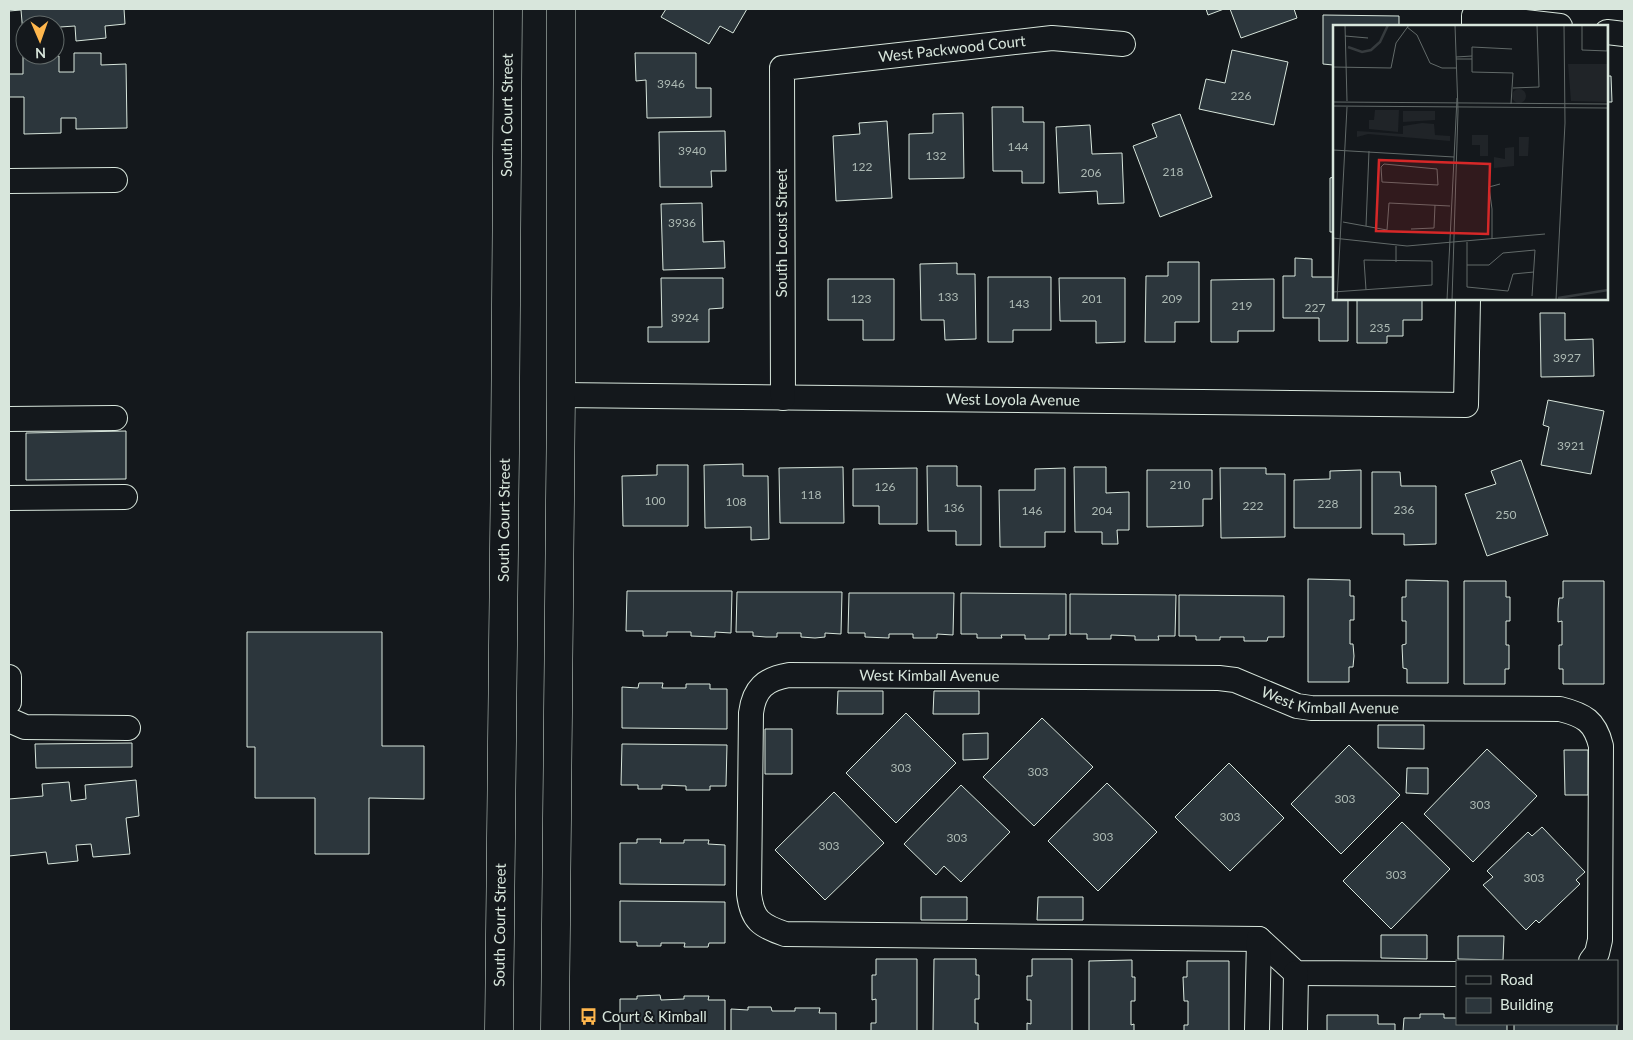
<svg xmlns="http://www.w3.org/2000/svg" width="1633" height="1040" font-family="Lato,sans-serif">
<rect width="100%" height="100%" fill="#14181c"/>
<path fill="#2c363c" stroke="#d8e6dc" d="M9 9H124L125 24 105 26 106 38 76 41 75 26 60 27 61 42H55V25H25L24 45 21 10 9 11Z
M666 9H747L733 33 720 26 709 44 661 17Z
M1206 9H1224L1208 15Z
M1230 9H1294L1297 18 1241 38Z
M1323 15 1399 16V26H1334V80H1333V65L1323 64Z
M1232 50 1288 62 1274 125 1199 109 1206 79 1225 83Z
M74 53H101V65L126 64 127 128 76 129V118H61V133L24 134V97H9V74H23V56H59V72H74Z
M635 53H696V88H711V117L647 118 646 80 636 81Z
M1607 76H1611L1612 102H1607Z
M992 107H1023V122H1044V183H1022V171H993Z
M963 113 964 178 909 179V134L933 133V114Z
M1180 114 1212 197 1160 217 1133 146 1157 137 1152 124Z
M887 121 892 198 836 201 833 136 860 134 859 123Z
M1090 125 1092 154 1122 153 1124 203 1098 204 1097 191 1059 193 1056 127Z
M725 131 726 171H711L712 187H660L659 132Z
M1334 177V232H1330V178Z
M702 203 703 242 724 241 725 268 663 270 661 204Z
M1295 258 1312 259V277H1334V299H1348V341H1319V318H1283V276H1295Z
M1168 262H1199V322H1175V342H1145L1146 276H1168Z
M957 263V274H975L976 339 945 340 944 320H921L920 264Z
M988 277H1051V330H1013V342H988Z
M661 278H723V308L709 309V342H648V327H662Z
M1059 278H1125V342L1096 343V321H1060Z
M828 279H894V340H863V320H828Z
M1274 279V331H1238V342H1211V280Z
M1357 299H1422V320H1403V336H1387V343H1357Z
M1540 313H1565V340L1593 339 1594 376 1541 377Z
M1548 400 1604 411 1591 474 1541 465 1549 427 1543 425Z
M126 431V479L26 480V433Z
M1521 460 1548 535 1487 556 1465 494 1496 484 1491 471Z
M743 464V476H768L769 539 751 540V527L705 528 704 465Z
M657 465H688V526H623L622 476 657 475Z
M927 466H957V486H981V545H956V531H928Z
M843 467 844 523H780L779 468Z
M1074 467H1106V493L1129 492V530H1117L1118 544H1102V532H1075Z
M917 468V524H879V506H853V469Z
M1065 468V532H1045V547H1000L999 490H1035V469Z
M1220 468H1266V474H1285V537L1221 538Z
M1147 470H1212V499H1203V526L1147 527Z
M1361 470V528H1294V480L1330 479V471Z
M1372 472H1400L1401 486H1436V544L1404 545V534H1372Z
M1308 579 1350 580V596H1354V620H1350V644H1353L1354 656 1353 667H1349V682H1308Z
M1406 580 1448 581V683H1407V669L1403 668 1402 645 1406 644V621H1402V597H1406Z
M1464 581H1506V597H1510V621H1506V645H1509V669H1505V684H1464Z
M1563 581H1604V684H1563V669H1559V645H1562V621L1558 622V609L1559 598H1563Z
M627 591H732L731 633 715 632V637L691 636V632H667V636H643V631H626Z
M737 592H842L841 634 825 633V637L815 638 801 637V633H777V637H766L753 636V632H736Z
M849 593H954L953 635 937 634V638H913V634H889V638L865 637V633H848Z
M961 593 1066 594V635H1049V639H1025V635H1001L1002 638H977V634H961Z
M1070 594 1176 595 1175 636H1158L1159 640H1135V636L1111 635V639H1087V634H1070Z
M1179 595 1284 596V637H1268L1267 641H1244V637H1220V640H1196V636H1179Z
M247 632H382V746H424V799L369 798V854H315V798H255V747H247Z
M639 683H663L662 688H686V684H710V689H727V729L622 728V687L638 688Z
M838 691H883V714H837Z
M934 691H979V714H933Z
M906 713 956 763 896 823 846 773Z
M1042 718 1093 767 1034 826 983 777Z
M1378 725H1424V749L1378 748Z
M765 729H792V774H765Z
M988 733V759L963 760V734Z
M132 743V767L36 768 35 744Z
M622 744 727 745 726 786H710V790H686V786L662 785V789H638V785H621Z
M1349 745 1400 795 1341 854 1291 804Z
M1487 749 1537 796 1473 862 1424 814Z
M1564 750H1588V795H1565Z
M1229 763 1284 818 1230 871 1175 817Z
M1407 768H1428V794L1406 793Z
M136 780 139 816 126 818 130 854 93 857 91 844 76 845 78 861 48 864 46 852 9 856V799L43 796 42 784 69 782 71 801 86 799 85 785Z
M1107 783 1157 832 1098 891 1048 841Z
M961 785 1010 832 961 882 944 866 936 875 904 844Z
M834 792 884 843 825 900 775 850Z
M1402 822 1450 869 1391 929 1343 881Z
M1542 827 1585 872 1576 880 1580 884 1539 923 1536 920 1526 930 1483 885 1493 877 1487 871 1528 832 1532 836Z
M637 839H661L660 843H684V840H709L708 844 725 845V885L620 884V843H637Z
M921 897H967V920H921Z
M1038 897H1083V920H1037Z
M620 901 725 902V943H709L708 947H684L685 943H661V946H637V942H620Z
M1381 935H1427V959L1381 958Z
M1458 936H1504L1503 960 1458 959Z
M876 959H917V1031H871V1023H876V999L872 1000V975H876Z
M934 959H976V975H979V999H975V1023H978V1031H933Z
M1032 959H1072V1031H1027V1023L1031 1024V1000H1027V976H1032Z
M1132 960V977H1135V1001H1131V1025L1134 1024V1031H1089V961Z
M1187 961H1229V1031H1184V1025H1188V1001H1184L1183 977H1187Z
M660 995 661 1000 684 999V996H709L708 1000H725V1031H620V999H637V996Z
M748 1007H771L772 1011H795V1008H820L819 1013H836V1031H731V1009L748 1010Z
M1420 1014H1444V1018H1457V1024H1507V1031H1403L1404 1018H1420Z
M1327 1015H1378V1024H1395V1031H1327Z
M1617 1019V1031H1514V1024H1617Z"/>
<g fill="none" stroke-linecap="round" stroke-linejoin="round">
<defs>
<g id="minor">
<path d="M1474 26V16L1560 26"/>
<path d="M1607 32 1624 34"/>
<path d="M9 181 115 180"/>
<path id="s1" d="M561 395 1466 405 1468 299"/>
<path id="s2" d="M783 398 782 68 1052 38 1123 44"/>
<path d="M9 419 115 418"/>
<path d="M9 498 125 497"/>
<path d="M9 677V702"/>
<path d="M9 720 25 727 128 728"/>
<path id="s3" d="M1457 974 1296 973 1259 939 785 934C761 926 752 920 749 894L751 713C754 689 765 679 789 675L1219 678 1235 680 1297 706 1311 708 1560 709C1584 715 1595 721 1601 746L1600 940 1597 953 1591 961"/>
<path d="M1257 1031 1259 939"/>
<path d="M1295 1031 1296 973"/>
</g>
<g id="tertiary">
<path id="s4" d="M499 1031 505 453 508 9"/>
<path d="M555 1031 561 395V9"/>
</g>
</defs>
<use href="#minor" stroke="#d8e6dc" stroke-width="26"/>
<use href="#tertiary" stroke="#d8e6dc" stroke-width="29"/>
<use href="#minor" stroke="#14181c" stroke-width="24"/>
<use href="#tertiary" stroke="#14181c" stroke-width="28"/>
</g>
<defs>
<symbol id="bus-bare" viewBox="-9 -9 18 18"><path d="M-5-6H5V4H4V6H2V4H-2V6H-4V4H-5ZM-3.5-4V0h7V-4ZM-3.5 1.2v1.5H-2V1.2ZM2 1.2v1.5H3.5V1.2Z" fill="#ffb74d" stroke="#14181c" stroke-width="2.5" paint-order="stroke"/></symbol>
</defs>
<g fill-rule="evenodd">
<use href="#bus-bare" x="576" y="1004" width="25" height="25"/>
</g>
<g text-anchor="middle" stroke-width="4" stroke-linejoin="round" paint-order="stroke">
<g font-size="12" fill="#adbab4">
<text x="671" y="88">3946</text>
<text x="1241" y="100">226</text>
<text x="1018" y="151">144</text>
<text x="692" y="155">3940</text>
<text x="936" y="160">132</text>
<text x="862" y="171">122</text>
<text x="1173" y="176">218</text>
<text x="1091" y="177">206</text>
<text x="682" y="227">3936</text>
<text x="948" y="301">133</text>
<text x="861" y="303">123</text>
<text x="1092" y="303">201</text>
<text x="1172" y="303">209</text>
<text x="1019" y="308">143</text>
<text x="1242" y="310">219</text>
<text x="1315" y="312">227</text>
<text x="685" y="322">3924</text>
<text x="1380" y="332">235</text>
<text x="1567" y="362">3927</text>
<text x="1571" y="450">3921</text>
<text x="1180" y="489">210</text>
<text x="885" y="491">126</text>
<text x="811" y="499">118</text>
<text x="655" y="505">100</text>
<text x="736" y="506">108</text>
<text x="1328" y="508">228</text>
<text x="1253" y="510">222</text>
<text x="954" y="512">136</text>
<text x="1404" y="514">236</text>
<text x="1032" y="515">146</text>
<text x="1102" y="515">204</text>
<text x="1506" y="519">250</text>
<text x="901" y="772">303</text>
<text x="1038" y="776">303</text>
<text x="1345" y="803">303</text>
<text x="1480" y="809">303</text>
<text x="1230" y="821">303</text>
<text x="1103" y="841">303</text>
<text x="957" y="842">303</text>
<text x="829" y="850">303</text>
<text x="1396" y="879">303</text>
<text x="1534" y="882">303</text>
</g>
<g font-size="15" fill="#d8e6dc" stroke="#14181c">
<text dy="5" stroke="none"><textPath href="#s2" startOffset="501">West Packwood Court</textPath></text>
<text dy="5" stroke="none"><textPath href="#s4" startOffset="916">South Court Street</textPath></text>
<text transform="translate(782 233) rotate(-90)" y="5">South Locust Street</text>
<text dy="5" stroke="none"><textPath href="#s1" startOffset="452">West Loyola Avenue</textPath></text>
<text dy="5" stroke="none"><textPath href="#s4" startOffset="511">South Court Street</textPath></text>
<text dy="5" stroke="none"><textPath href="#s3" startOffset="1124">West Kimball Avenue</textPath></text>
<text dy="5" stroke="none"><textPath href="#s3" startOffset="1529">West Kimball Avenue</textPath></text>
<text dy="5" stroke="none"><textPath href="#s4" startOffset="106">South Court Street</textPath></text>
</g>
<g font-size="15" fill="#d8e6dc" stroke="#14181c" text-anchor="start">
<text x="602" y="1022">Court &amp; Kimball</text>
</g>
</g>
<g transform="translate(1333 25)">
<rect width="275" height="275" fill="#14181c"/>
<path d="M235 39H275V77L238 76ZM179 71a7 7 0 1 1 14 0a7 7 0 1 1-14 0ZM42 85H66L65 107 36 104V95H41ZM70 86H102V95L70 97ZM89 98 101 99 102 110 117 111V116L35 109 24 112V106L70 109V101ZM139 110H155V131H147V120H139ZM186 112H196L195 131H186ZM181 122V141L161 143V132L172 134V123Z" fill="#202428"/>
<path fill="none" stroke="#363b3e" stroke-width="2.5" d="M15 22 29 27 38 25 47 17 55 0M225 273 275 265"/>
<path fill="none" stroke="#626a69" stroke-width="1" d="M12 0 14 76M249 0V25L275 26M74 2 84 10 97 38 109 43H123M12 11 35 13M274 26V0M123 32 139 31M123 34H139M0 42 58 43 63 18 76 0M180 63 206 62 204 0M0 77 275 79M178 79 180 48 139 47V22L179 24M0 81 275 83M0 125 121 132M51 139 104 144 105 160 49 157 48 142ZM10 197 54 205 56 178 117 181M33 201 36 126M78 204 101 203 102 180M0 213 74 221 212 209M159 214V184L156 162 167 159M134 217V262L175 266 180 249 201 247M63 237V221M134 240H156L170 228 202 225 199 271M0 267 99 260V236L31 235 33 265M4 275 14 82M114 275 124 73M119 275 125 86 122 0M223 275 232 98 231 0"/>
<path fill="#d62828" fill-opacity="0.15" stroke="#d62828" stroke-width="2.5" d="M46 135 157 139 155 209 43 206Z"/>
<rect width="275" height="275" fill="none" stroke="#d8e6dc" stroke-width="2.5"/>
</g>
<rect width="1633" height="1040" fill="none" stroke="#d8e6dc" stroke-width="20"/>
<rect x="1456" y="960" width="162" height="65" fill="#14181c" stroke="#626a69"/>
<rect x="1466" y="976" width="25" height="8" fill="#14181c" stroke="#626a69"/>
<text x="1500" y="985" font-size="15" fill="#d8e6dc">Road</text>
<rect x="1466" y="998" width="25" height="15" fill="#2c363c" stroke="#626a69"/>
<text x="1500" y="1010" font-size="15" fill="#d8e6dc">Building</text>
<g transform="translate(40 40) rotate(178)"><circle r="24" fill="#14181c" stroke="#626a69"/>
<path d="M0-4L9 19L0 12L-9 19Z" fill="#ffb74d"/>
<text y="-8" font-size="14" font-weight="bold" text-anchor="middle" fill="#d8e6dc">N</text>
</g>
</svg>
